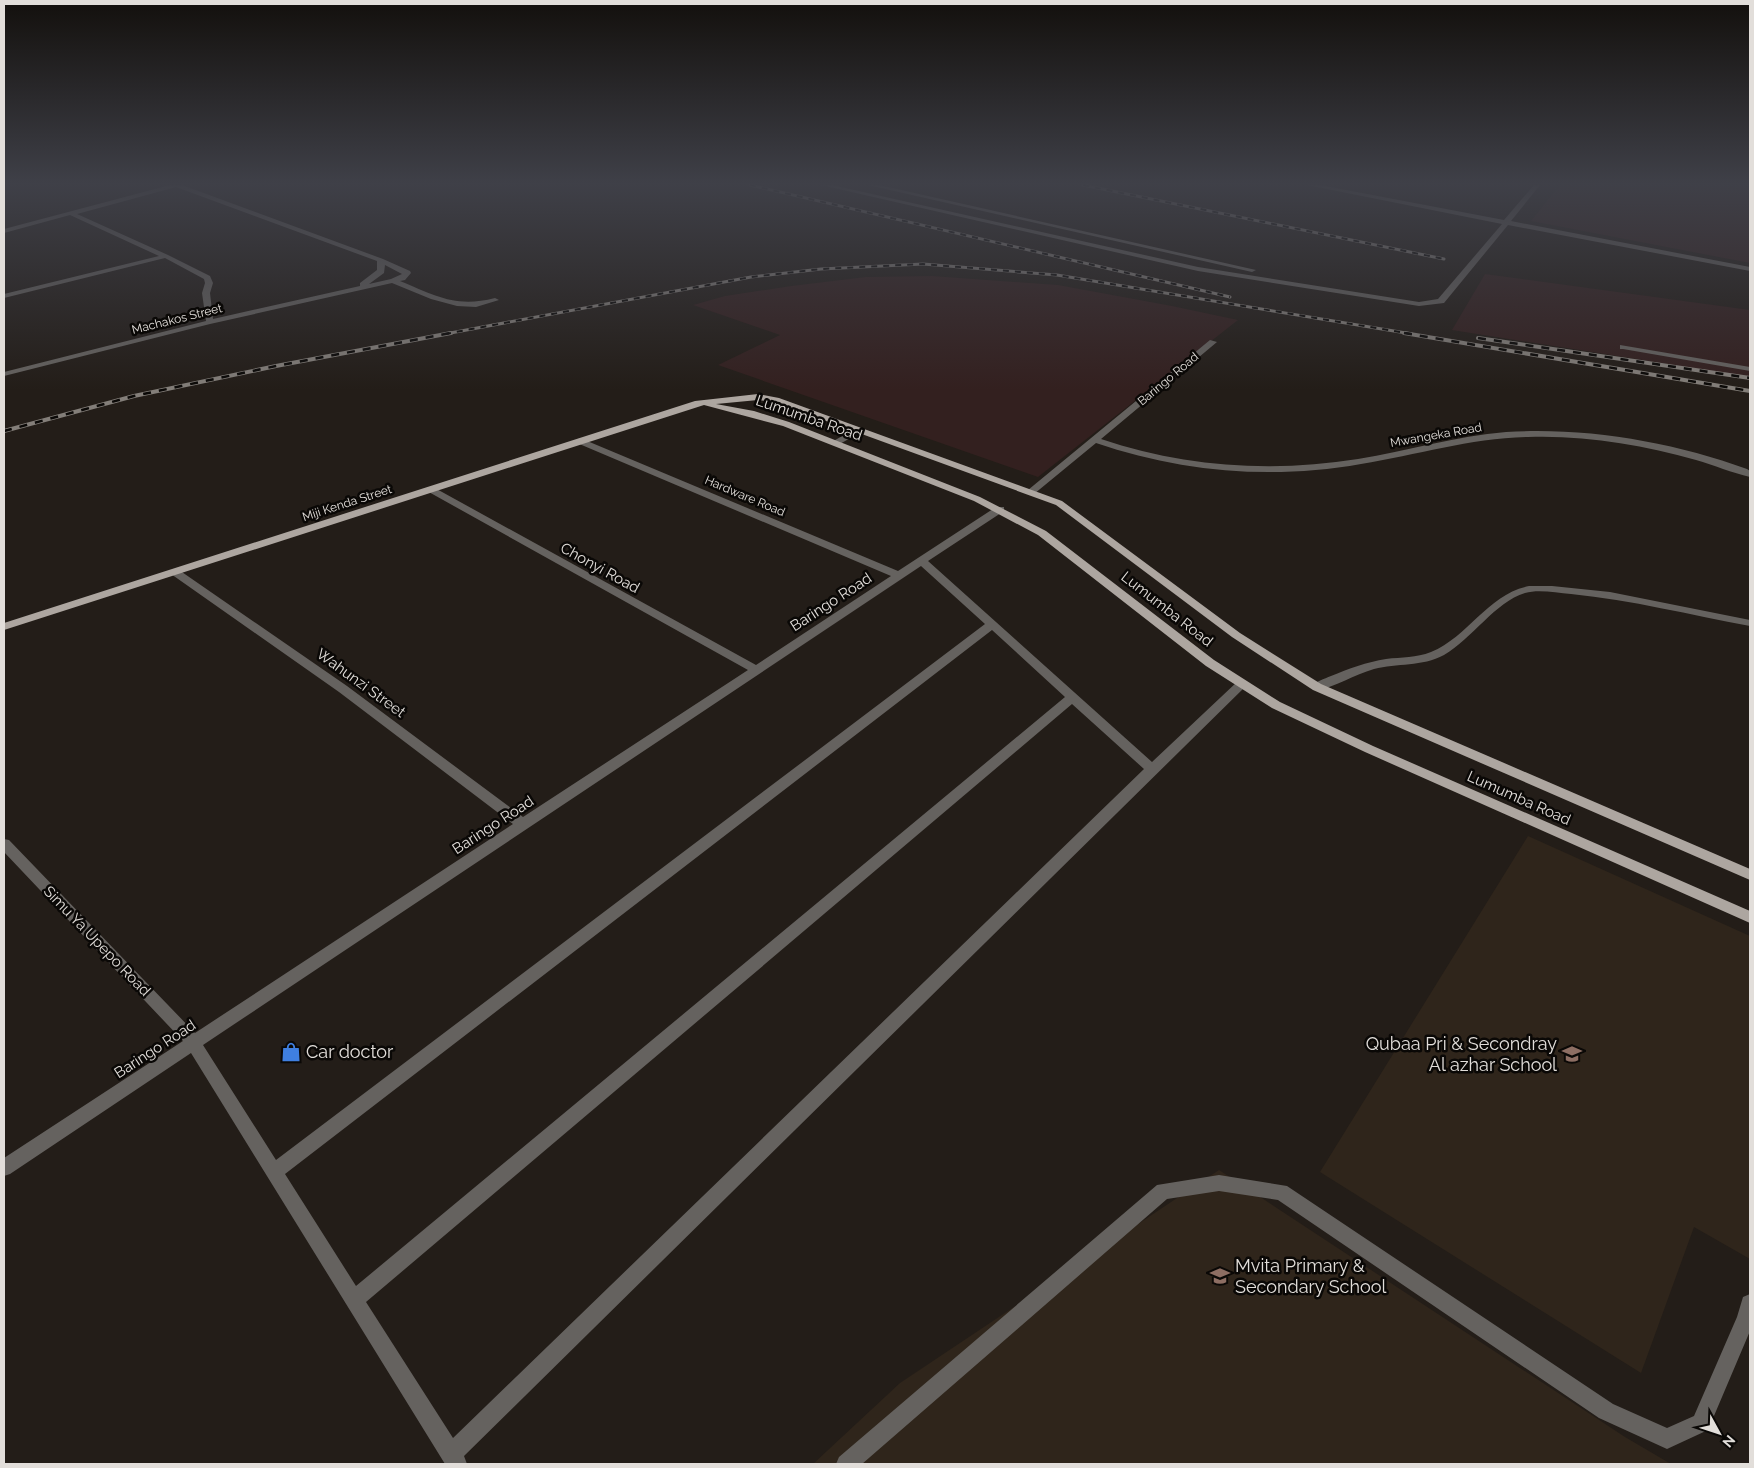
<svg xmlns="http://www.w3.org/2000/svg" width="1754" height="1468" font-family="Raleway,sans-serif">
<rect width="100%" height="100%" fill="#231d18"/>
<path fill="#33201f" d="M1560 185H1750V263L1531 221Z
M1485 274 1750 310V377L1452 330Z
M932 276 1058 285 1172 306 1238 320 1038 477 718 365 780 335 693 305 725 296 791 286 866 277Z"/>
<path fill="#2f251b" d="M1528 836 1750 936V1259L1694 1227 1641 1373 1320 1172Z
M1219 1170 1625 1437 1671 1464H813L900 1383Z"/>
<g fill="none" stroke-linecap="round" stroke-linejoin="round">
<path fill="#65625f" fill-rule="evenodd" d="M170 185H182L383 259 410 271 411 273 405 280 400 281C436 296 456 308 495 298L499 300 476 307 457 306 431 299 392 283 210 324 4 376V372L206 321 202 293 205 283 204 279 165 258 4 298V294L159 256 70 215 4 233V229ZM176 187 377 261V270L360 283V286L213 319 210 293 213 283 210 276 168 255 77 214ZM385 265 402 274 391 279 369 284 384 273Z
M821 185H832L1198 267 1419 302 1438 299 1502 224 1307 185H1320L1504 220 1534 185H1540L1511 221 1750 267V271L1508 225 1444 303 1419 306 1198 271Z
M868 185H879L1256 270 1252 272Z
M1210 340 1217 342 1101 439C1184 467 1271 473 1358 459 1407 451 1456 436 1506 432 1587 427 1672 442 1747 469L1750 471V477C1732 473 1714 465 1696 460 1642 445 1585 435 1528 437 1471 438 1417 455 1361 464 1272 480 1180 472 1096 443L1034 494H1028V490Z
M1620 345 1750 367V371L1623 349H1620Z
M858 427 863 430 861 432 838 445H832L830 443Z
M580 438 898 571 996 507H1004V511L928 561 1152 762 1238 681H1246L1248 684 464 1456 467 1464H445L191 1053 10 1174 4 1176V1158L183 1041 4 852V839L9 840 195 1033 513 824 339 692 171 574 170 572 171 570H179L347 686 523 817 748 670 427 491V487H433L756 665 891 576 577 443 575 441ZM921 566 985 624 276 1160 203 1045ZM992 630 1065 697 356 1286 285 1174ZM1072 704 1144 769 453 1438 366 1302Z
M1529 586H1552L1610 592 1750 620V626C1690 615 1632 600 1571 594 1556 593 1539 589 1525 593 1495 602 1472 639 1444 655 1422 667 1397 663 1374 669 1354 675 1336 686 1317 691L1311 687C1316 681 1324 679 1331 676 1348 669 1367 662 1386 659 1402 657 1416 658 1431 652 1469 636 1488 594 1529 586Z
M1219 1175 1287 1186 1613 1404 1667 1428 1694 1416 1737 1317 1743 1297 1750 1294V1331L1708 1430 1667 1449 1599 1418 1278 1200 1219 1191 1167 1199 862 1464H836L839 1457 1157 1185Z"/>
<path fill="#ada6a0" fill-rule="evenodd" d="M758 394 779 398 1062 501 1240 633 1321 684 1750 869V880L1313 690 1232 637 1056 505 774 402 758 400 716 404 754 411 789 422 980 497 1046 531 1214 660 1280 702 1373 746 1750 911V923L1365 752 1272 708 1206 666 1038 535 974 501 783 426 704 405 4 630V623L695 401Z"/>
<defs>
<path id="rail-far1" d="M750 185 1230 297
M1083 185 1444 259
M445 334 751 277 821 269 923 264 1057 275 1412 334"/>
<path id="rail" d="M1404 333 1750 391
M1478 338 1750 378
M4 431 134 396 276 366 451 333"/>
</defs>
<use href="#rail-far1" stroke="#837e79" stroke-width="3"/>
<use href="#rail" stroke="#837e79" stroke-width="4"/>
<use href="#rail-far1" stroke="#0a0806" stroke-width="2" stroke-dasharray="6" stroke-linecap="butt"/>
<use href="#rail" stroke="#0a0806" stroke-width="2.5" stroke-dasharray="8" stroke-linecap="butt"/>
</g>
<linearGradient id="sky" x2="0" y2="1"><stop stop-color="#13100d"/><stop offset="0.47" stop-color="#3f4048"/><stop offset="1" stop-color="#3f4048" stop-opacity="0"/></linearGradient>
<rect width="1754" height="390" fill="url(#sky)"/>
<defs>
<symbol id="shop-bare" viewBox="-9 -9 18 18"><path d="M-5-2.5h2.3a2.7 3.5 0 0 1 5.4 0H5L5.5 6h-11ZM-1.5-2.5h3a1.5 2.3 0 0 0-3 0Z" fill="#3f7fe0" stroke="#0a0806" stroke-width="2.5" paint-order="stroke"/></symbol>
<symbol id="school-bare" viewBox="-9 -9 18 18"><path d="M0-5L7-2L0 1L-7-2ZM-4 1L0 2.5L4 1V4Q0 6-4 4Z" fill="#8d6e63" stroke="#0a0806" stroke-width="2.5" paint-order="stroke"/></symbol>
</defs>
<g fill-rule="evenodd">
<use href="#shop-bare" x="277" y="1038" width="28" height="28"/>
<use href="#school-bare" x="1558" y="1040" width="28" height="28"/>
<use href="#school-bare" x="1206" y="1262" width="28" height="28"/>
</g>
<g text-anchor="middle" stroke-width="5" stroke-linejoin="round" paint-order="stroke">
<g font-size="12" fill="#e2deda" stroke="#0a0806">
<text transform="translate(177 319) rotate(-14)" y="4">Machakos Street</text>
<text transform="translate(1168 379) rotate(-40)" y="4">Baringo Road</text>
<text transform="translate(1436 435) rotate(-10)" y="4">Mwangeka Road</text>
<text transform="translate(745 496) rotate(23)" y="4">Hardware Road</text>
<text transform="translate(347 503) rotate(-18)" y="4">Miji Kenda Street</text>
</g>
<g font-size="15" fill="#e2deda" stroke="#0a0806">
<text transform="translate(809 418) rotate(19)" y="5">Lumumba Road</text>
<text transform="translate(600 568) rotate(29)" y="5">Chonyi Road</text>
<text transform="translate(831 602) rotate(-33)" y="5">Baringo Road</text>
<text transform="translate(1167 609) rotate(38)" y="5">Lumumba Road</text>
<text transform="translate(361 683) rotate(36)" y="5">Wahunzi Street</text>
<text transform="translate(1519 798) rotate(24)" y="5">Lumumba Road</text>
<text transform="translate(493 825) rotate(-33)" y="5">Baringo Road</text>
<text transform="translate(97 941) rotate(46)" y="5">Simu Ya Upepo Road</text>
<text transform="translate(155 1049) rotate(-33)" y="5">Baringo Road</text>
</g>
<g font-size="18" fill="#e2deda" stroke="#0a0806" text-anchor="start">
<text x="1557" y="1050" text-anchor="end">Qubaa Pri &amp; Secondray<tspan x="1557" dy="21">Al azhar School</tspan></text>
<text x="306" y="1058">Car doctor</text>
<text x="1235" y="1272">Mvita Primary &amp;<tspan x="1235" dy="21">Secondary School</tspan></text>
</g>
</g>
<rect width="1754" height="1468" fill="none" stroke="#e2deda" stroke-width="10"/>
<g transform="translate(1719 1433) rotate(130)" stroke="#0a0806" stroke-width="4" paint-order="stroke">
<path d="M0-4L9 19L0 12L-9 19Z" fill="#e2deda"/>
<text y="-8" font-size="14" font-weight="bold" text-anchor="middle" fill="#e2deda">N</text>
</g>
</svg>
